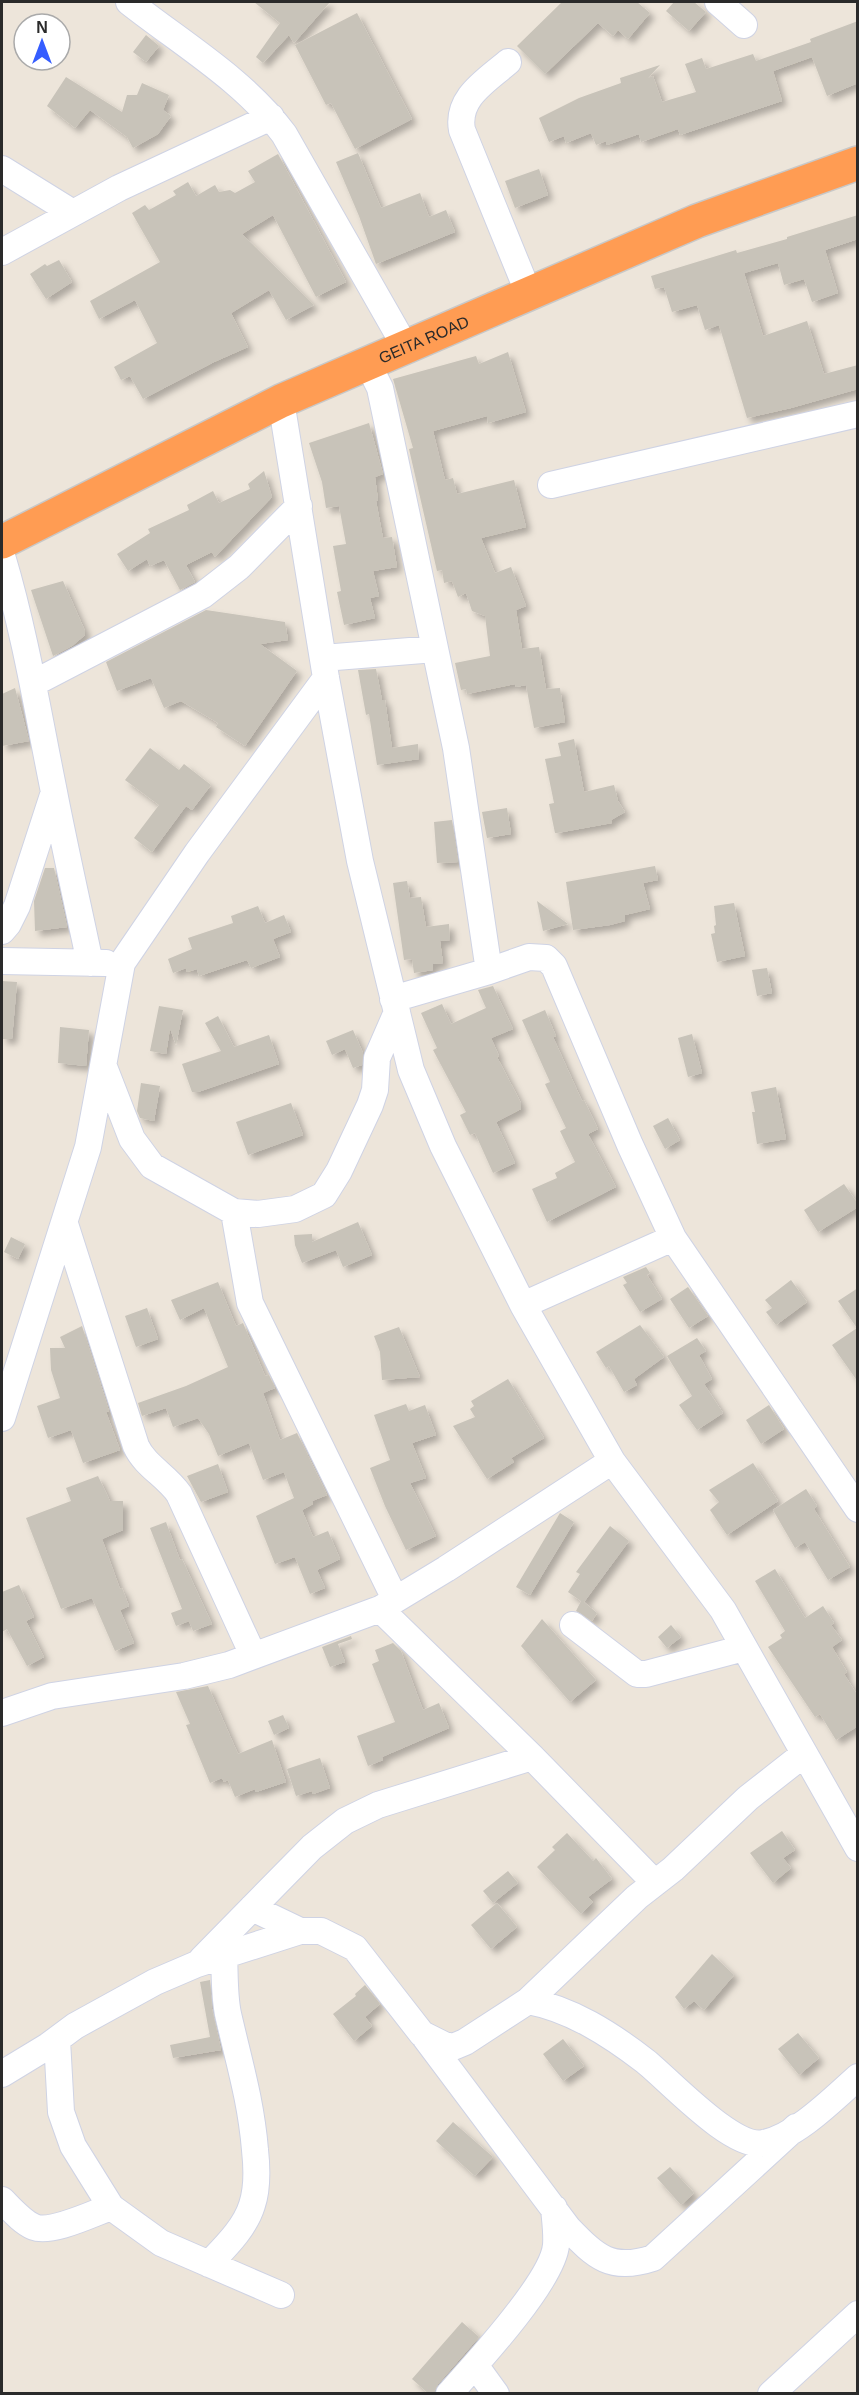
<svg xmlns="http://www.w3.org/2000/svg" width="859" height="2395" font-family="Helvetica,sans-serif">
<defs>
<filter id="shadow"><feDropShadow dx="5" dy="5" stdDeviation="3" flood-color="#0004"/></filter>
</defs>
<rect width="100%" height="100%" fill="#ede5da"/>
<path fill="#c8c3b9" filter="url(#shadow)" d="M254 2H330L294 43 289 35 263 63 256 57 280 23Z
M562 2H637L650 13 628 39 618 30 613 36 598 23 545 74 517 46Z
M674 2H694L706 12 689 31 666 11Z
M357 13 412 119 355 149 331 103 326 105 295 45Z
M858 21V83L827 96 812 57 773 71 782 101 680 135 678 129 641 142 639 134 607 145 606 141 596 145 591 133 566 143 564 136 549 142 539 118 579 98 621 83 620 78 660 65 648 78 653 76 662 102 696 92 685 64 702 58 706 69 753 54 756 61 811 42 810 39Z
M146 35 159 46 146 62 133 52Z
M66 77 122 112 127 95H137L142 83 169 95 163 110 171 116 158 134 133 148 127 137 90 110 75 128 47 106Z
M358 153 381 208 420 193 429 217 446 210 455 232 376 264 359 216 336 162Z
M278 154 346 282 316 297 273 215 242 234 314 305 286 320 269 290 231 313 248 347 214 362 143 399 130 376 121 380 114 367 157 343 135 300 99 319 90 301 160 262 132 213 145 205 149 210 176 195 173 191 188 182 196 196 215 185 219 192 230 190 235 193 255 182 248 171Z
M539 169 548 195 515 208 505 181Z
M858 215V239L825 250 838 293 812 302 804 279 784 285 778 263 744 273 763 336 807 321 824 374 858 365V389L791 408 747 418 719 325 705 330 697 305 672 312 664 287 655 289 651 276 736 250 737 253 787 239V237Z
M59 260 72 282 46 299 30 274 45 264 47 266Z
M508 352 526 412 488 423 487 416 433 431 445 480 453 478 457 494 514 480 526 527 481 538 495 573 511 567 526 606 516 610 522 649 539 647 546 689 560 688 565 722 534 728 526 685 516 687 515 684 467 694 466 689 461 690 455 663 490 656 485 616 472 611 466 593 458 597 452 581 444 583 442 570 437 571 409 449 413 448 393 379 476 356 479 364Z
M369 423 383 474 375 477 378 500 376 501 383 538 392 537 397 567 373 571 379 596 370 598 375 618 344 625 337 592 341 591 333 546 346 544 339 506 326 508 322 482 309 443Z
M264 471 272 497 215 557 212 552 186 565 195 582 180 590 164 560 150 566 147 559 128 571 117 554 150 533 148 529 189 510 187 505 213 491 219 503 250 489 248 484Z
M63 581 85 631V635L72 646 53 656 31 590Z
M206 610 285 622 288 640 260 644 297 671 245 746 216 727 218 723 181 701 164 708 151 678 117 691 106 662Z
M376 669 382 700H385L392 748 418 744 419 759 377 765 369 714 366 715 358 670Z
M15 688 29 741 2 746V694Z
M574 739 584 792 614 785 618 801 625 812 611 820 612 823 557 833H555L549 804 554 803 545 759 561 756 558 743Z
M150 748 179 770 184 764 211 785 192 810 186 806 152 852 134 838 159 805 125 780Z
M507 808 511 834 487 838 482 812Z
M452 820 458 862 437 863 434 822Z
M655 866 658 880 643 883 650 909 625 915V921L610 925 573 930 566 882Z
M45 868H54L67 927 35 931 34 901Z
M407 881 410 898 421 897 426 927 449 924 450 940 440 941 443 963 433 964V970L414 973 412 959 404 960 393 883Z
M537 901 568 924 543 931Z
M734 903 745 956 717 962 711 934 715 933 714 926 716 925 714 906Z
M258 906 265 923 284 915 291 932 273 939 280 957 251 968 247 960 199 976 197 969 187 972 186 968 173 973 168 959 192 949 188 938 233 923 231 916Z
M767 968 772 993 757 996 752 970Z
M2 981 17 982 12 1039H2Z
M493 986 513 1029 491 1038 499 1056 497 1057 521 1103V1109L496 1122 515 1163 493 1173 475 1133 470 1135 460 1115 466 1112 433 1050 437 1048 421 1013 442 1004 451 1024 486 1008 478 990Z
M159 1006 183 1010 176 1045 170 1028 166 1054 150 1051Z
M545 1010 556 1036 553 1037 582 1101 584 1100 598 1129 588 1134 616 1187 547 1222 532 1189 557 1178 555 1173 575 1162 560 1131 566 1128 545 1084 550 1082 522 1020Z
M218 1016 234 1047 269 1035 279 1064 198 1092H192L182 1064 221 1051 205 1023Z
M60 1027 89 1030 86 1066 58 1063Z
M353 1030 363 1053 362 1065 353 1068 345 1049 332 1055 326 1041Z
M692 1034 702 1073 688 1077 678 1038Z
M141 1083 160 1086 154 1121 140 1118 137 1111Z
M776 1087 786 1139 757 1144 752 1112H755L751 1092Z
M291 1103 303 1135 248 1155 236 1122Z
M668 1118 680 1140 665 1149 653 1126Z
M844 1184 858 1204V1207L818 1232 804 1210Z
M358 1222 372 1255 343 1267 336 1250 302 1263 295 1245 294 1235 312 1234V1242Z
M11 1237 25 1244 18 1259 4 1252Z
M646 1267 650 1273 647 1275 662 1299 640 1312 623 1285 627 1283 623 1277Z
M791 1280 807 1302 776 1325 766 1312 772 1308 765 1300Z
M218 1282 236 1326 243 1323 265 1376 269 1375 275 1388 263 1393 280 1440 297 1433 327 1495 312 1501 313 1504 302 1510 313 1537 328 1531 340 1559 317 1570 325 1588 310 1594 295 1557 275 1564 256 1516 294 1498 284 1472 263 1480 249 1443 218 1456 209 1434 198 1418 173 1427 166 1408 142 1416 138 1403 186 1386 228 1367 204 1308 180 1320 171 1300Z
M688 1287 708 1316 689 1328 670 1299Z
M858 1288V1382L832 1345 857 1328 838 1301Z
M147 1308 158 1339 136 1347 125 1316Z
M640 1325 664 1357 634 1379 637 1385 624 1392 609 1366 606 1368 596 1352Z
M82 1326 109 1411 106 1412 120 1450 83 1463 71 1430 48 1438 37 1406 60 1398 51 1370 50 1348H65L60 1337Z
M399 1327 420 1377 382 1380 380 1352 374 1336Z
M697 1338 706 1351 699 1355 712 1379 704 1384 723 1413 697 1430 679 1405 692 1396 667 1356Z
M508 1379 544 1438 511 1458 514 1462 487 1479 453 1426 475 1417 470 1409 474 1406 471 1401Z
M406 1404 409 1411 425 1405 436 1435 412 1443 426 1478 410 1483 436 1536 406 1550 385 1506 370 1468 390 1460 374 1415Z
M769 1405 784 1429 761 1444 746 1420Z
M753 1463 778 1501 727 1535 710 1510 719 1502 709 1490Z
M218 1464 228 1492 201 1502 187 1476Z
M98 1476 110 1501H123V1530L102 1539 120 1589 122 1588 129 1606 120 1610 134 1643 115 1651 92 1598 61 1609 26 1518 71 1501 66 1488Z
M806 1489 817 1506 814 1509 850 1567 828 1580 805 1542 795 1548 773 1510Z
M560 1513 574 1522 530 1595 516 1587Z
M166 1522 180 1560 182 1559 212 1624 193 1631 189 1621 176 1626 171 1613 182 1609 150 1528Z
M610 1526 629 1541 584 1602 597 1613 592 1621 576 1611 581 1601 568 1592 580 1574 576 1572Z
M775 1569 805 1618 823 1606 834 1623 831 1625 842 1640 832 1647 847 1672 844 1674 858 1696V1726L836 1740 820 1714 815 1717 768 1647 782 1638 780 1635 785 1631 755 1581Z
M19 1585 34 1617 26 1621 44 1657 27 1666 7 1629 2 1632V1592Z
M542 1619 596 1680 570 1702 521 1646Z
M671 1625 681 1637 667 1648 658 1637Z
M351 1636 352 1639 338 1644 345 1662 330 1667 322 1647Z
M393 1643 401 1651 423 1710 439 1703 449 1728 382 1757 383 1760 368 1766 357 1736 395 1722 372 1664 379 1661 375 1650Z
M208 1686 238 1754 272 1740 286 1782 256 1792 255 1789 235 1797 228 1780 224 1782 222 1778 210 1783 186 1725 190 1724 176 1692Z
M283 1715 289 1728 274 1735 268 1721Z
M320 1758 330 1788 313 1794 312 1791 296 1796 287 1769Z
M782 1831 795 1850 783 1858 791 1868 773 1883 750 1853Z
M567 1833 593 1861 596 1858 612 1879 588 1897 593 1902 581 1914 537 1867 555 1850 552 1847Z
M508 1871 518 1883 493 1903 483 1891Z
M497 1903 517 1927 491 1949 471 1925Z
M712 1954 734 1975 704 2010 694 2001 684 2009 675 1997Z
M210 1980 212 2009 221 2050 173 2058 170 2045 210 2037 200 1982Z
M365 1985 380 2004 365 2017 372 2026 354 2041 333 2014 356 1996 355 1994Z
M798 2033 819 2058 799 2075 778 2049Z
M563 2039 584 2066 563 2081 543 2054Z
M453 2122 493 2157 475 2176 436 2141Z
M670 2167 694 2193 681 2205 657 2178Z
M462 2322 479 2337 438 2384 433 2394H429L412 2379Z"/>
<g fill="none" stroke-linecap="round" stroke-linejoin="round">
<defs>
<path id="minor" d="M129 2C181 43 244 80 284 134L406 348
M718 2 744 25
M508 62C486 81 456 98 462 130L528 292
M2 169 73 213
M2 252 119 188 271 117
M368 364 380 388 456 748 489 971
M281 401 326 678 360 861 411 1070 443 1146 523 1305 612 1461 723 1610 858 1848
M551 485 858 414
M2 556C25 633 38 713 54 792 65 849 78 906 90 963
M323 658 435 649
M34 683 203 595 239 567 299 506
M2 931 8 924 17 906 54 792
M2 961 106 963
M393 999 489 971 529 957 546 958 554 966 630 1145 673 1238 858 1509
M104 1067 132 1139 152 1166 234 1212 258 1214 295 1209 324 1195 339 1171 370 1105 375 1090 377 1058 397 1012
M234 1212 250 1303 395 1599
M65 1224 136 1446C145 1466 167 1476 179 1494L253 1655
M523 1305 673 1238
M2 1418 88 1147 122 963 197 853 326 678
M380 1609 532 1757 655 1883
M573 1625 637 1674H646L744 1648
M2 1713 52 1696 184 1676 229 1665 380 1609 446 1569 612 1461
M252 1908 300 1931
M202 1959 312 1847 345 1821 378 1805 532 1757
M528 2001C571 2009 610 2034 645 2061 669 2080 733 2150 764 2143 797 2136 833 2099 858 2077
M424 2036 568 2228C596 2257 611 2272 653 2258L796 2127
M57 2040 61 2112 73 2146 111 2207 161 2243 281 2295
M2 2074 48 2046 75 2026 155 1982 197 1964 300 1931H321L355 1948 422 2034 444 2045 453 2047 465 2042 528 2001 637 1897 673 1869 748 1798 804 1754
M2 2200C11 2209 22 2222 34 2227 51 2234 94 2213 111 2207
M209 2264C225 2247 245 2228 252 2205 258 2187 257 2168 255 2150 251 2101 239 2062 228 2014 224 1995 225 1974 224 1954
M475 2365 496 2394
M449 2394C475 2365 553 2281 556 2245 557 2233 555 2220 554 2208
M771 2394 858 2314"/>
<g id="highway">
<path id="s1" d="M2 542 281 401 697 221 858 163"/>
</g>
</defs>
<use href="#minor" stroke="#cfd3e4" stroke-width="28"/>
<use href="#highway" stroke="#c8c8c8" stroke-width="36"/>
<use href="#minor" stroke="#fff" stroke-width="26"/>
<use href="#highway" stroke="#ff9c53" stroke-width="33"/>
</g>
<g text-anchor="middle" stroke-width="6" stroke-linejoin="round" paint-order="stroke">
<g font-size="16" fill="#2a2a2a" stroke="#fff">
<text dy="6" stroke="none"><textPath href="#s1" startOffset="468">GEITA ROAD</textPath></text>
</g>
</g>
<rect width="859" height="2395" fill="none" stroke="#2a2a2a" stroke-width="6"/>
<g transform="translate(42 42)"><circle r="28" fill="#ffffff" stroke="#aaaaaa" stroke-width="1.5"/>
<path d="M0-4.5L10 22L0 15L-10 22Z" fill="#355dff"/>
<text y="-9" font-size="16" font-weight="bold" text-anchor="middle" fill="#2a2a2a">N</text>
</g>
</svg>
